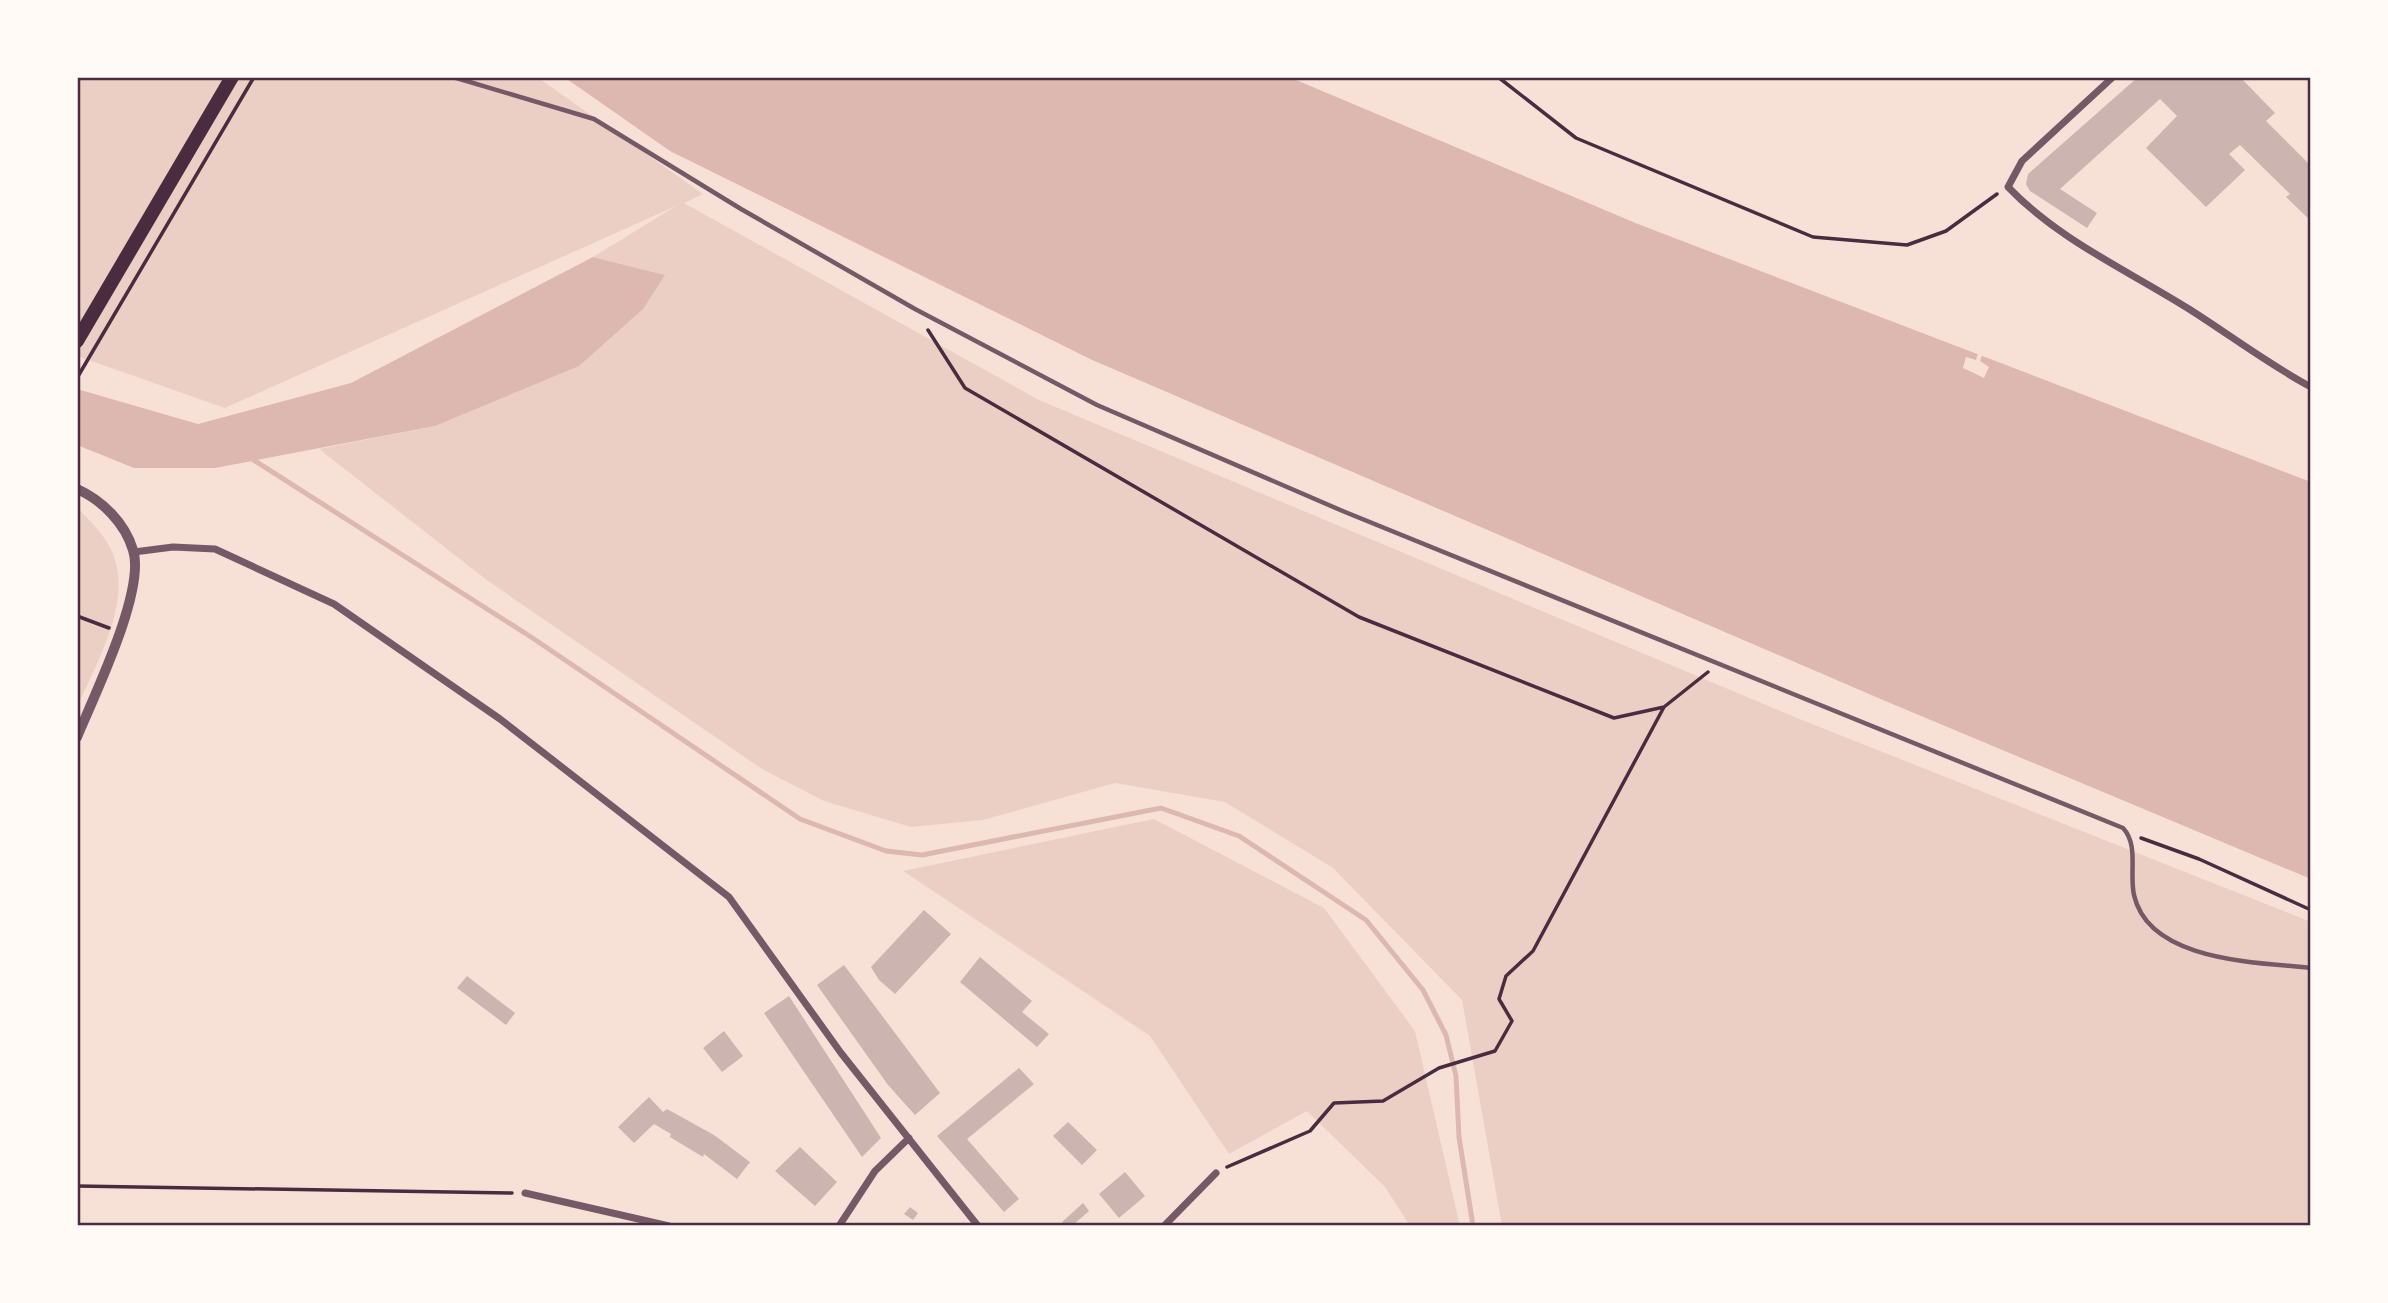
<svg xmlns="http://www.w3.org/2000/svg" width="2388" height="1303" font-family="'Times New Roman',serif">
<rect width="100%" height="100%" fill="#f7e1d7"/>
<path fill="#ebcfc5" d="M77 77H537L703 194 684 203 1039 400 1802 720 2311 922V1226H1502L1462 1000 1333 868 1225 802 1115 783 983 820 911 827 824 801 762 769 488 581 319 449 435 426 665 275 593 257 676 206 225 408 77 356Z
M77 507C87 518 101 531 108 544 138 595 97 660 77 708Z
M1154 819 1324 908 1415 1031 1460 1226H1410L1385 1187 1307 1111 1229 1154 1150 1036 903 871Z"/>
<path fill="#dcb8b0" d="M564 77H1289L1638 224 2311 482V879L1883 700 1090 359 670 151Z
M593 257 665 275 643 309 579 366 435 426 215 468H134L77 445V389L198 424 351 383Z"/>
<path fill="#f7e1d7" d="M1979 351 1983 352 1980 361 1989 367 1984 378 1963 368 1966 357 1976 360Z"/>
<g fill="none" stroke-linecap="round" stroke-linejoin="round">
<path stroke="#dcb8b0" stroke-width="5" d="M249 457 531 637 800 819 886 851 922 855 1161 808 1239 836 1366 920 1423 990 1446 1035 1456 1076 1459 1137 1473 1226"/>
</g>
<path fill="#ccb4b1" d="M2138 77H2240L2275 113 2266 121 2311 166V221L2286 197 2290 194 2240 145 2229 154 2245 170 2206 207 2146 148 2177 116 2160 99 2060 189 2097 213 2087 228 2030 191 2026 184 2028 174Z
M924 910 951 934 895 994 879 980 871 967Z
M980 957 1032 1001 1022 1012 1049 1034 1037 1047 960 982Z
M844 965 940 1093 915 1115 888 1085 817 985Z
M467 976 515 1013 506 1025 457 988Z
M789 996 881 1138 862 1157 764 1013Z
M724 1031 743 1056 722 1072 703 1048Z
M1019 1068 1034 1084 967 1139 1019 1199 1004 1212 937 1136Z
M649 1097 663 1112 667 1109 714 1135 750 1162 737 1179 704 1154 703 1157 670 1137 671 1134 654 1124 634 1143 618 1127Z
M1068 1122 1097 1150 1082 1165 1053 1136Z
M800 1147 837 1182 815 1206 775 1171Z
M1125 1172 1145 1196 1119 1218 1099 1194Z
M1083 1203 1089 1211 1072 1226H1066L1062 1222Z
M910 1207 918 1213 913 1220 904 1214Z"/>
<g fill="none" stroke-linecap="round" stroke-linejoin="round">
<path stroke="#4a2c40" stroke-width="3.5" d="M1498 77 1576 138 1813 237 1907 245 1946 231 1997 194
M928 330 965 388 1359 617 1614 718 1664 707 1708 672
M77 378 254 77
M77 616 109 628
M2141 838 2199 859 2311 910
M1227 1167 1310 1131 1334 1103 1383 1101 1439 1068 1495 1051 1512 1021 1499 999 1506 976 1533 951 1664 707
M77 1186 512 1193"/>
<path stroke="#755966" stroke-width="4.5" d="M453 77 594 119 741 209 915 309 1097 405 1345 512 2123 828C2139 845 2129 873 2134 895 2149 962 2258 962 2311 968"/>
<path stroke="#755966" stroke-width="7" d="M2113 77 2022 161 2008 187C2059 240 2127 270 2189 309 2230 335 2268 364 2311 387
M134 552 173 547 215 549 334 604 500 719 729 897 841 1053 978 1226
M525 1193 669 1226
M839 1226 875 1171 909 1138
M1164 1226 1216 1173"/>
<path stroke="#755966" stroke-width="10" d="M77 489C102 500 125 523 133 550 146 590 94 696 77 737"/>
<path stroke="#4a2c40" stroke-width="14" d="M77 341 232 77"/>
</g>
<rect width="2388" height="1303" fill="none" stroke="#fffaf5" stroke-width="158"/>
<rect x="79" y="79" width="2230" height="1145" fill="none" stroke="#4a2c40" stroke-width="2.5"/>
</svg>
